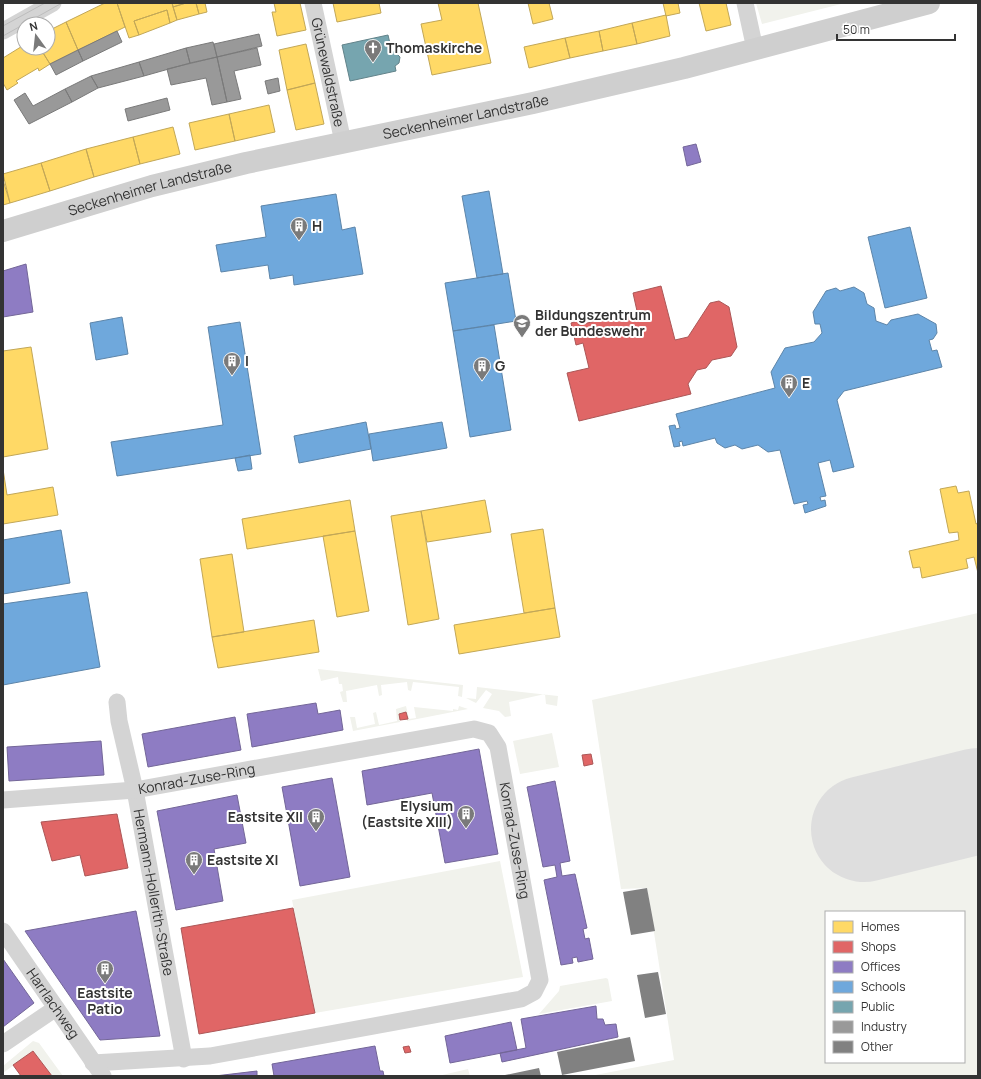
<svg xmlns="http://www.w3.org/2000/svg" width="981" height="1079" font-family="Manrope,sans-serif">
<rect width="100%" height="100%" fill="#fff"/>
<path fill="#f1f2ec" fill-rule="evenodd" d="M756 3H845L762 24Z
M978 613V1076H590L674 1060 647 888 621 889 592 700ZM826 912H964V1062H826Z
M318 669 463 685 462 697 458 696 459 687 413 682 411 691 408 690 407 682 381 685 382 695 379 696 377 685 346 691 347 702H343L340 692 343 691 342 684H339L338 677 321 681Z
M477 687 558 696 557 706 546 704 545 694 509 702 511 716 505 717 499 711 483 708 492 694 486 690 476 703 466 698 476 699Z
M406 706 409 719 416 718 414 707 453 711V709L458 710 459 706 468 709 407 721 406 713 399 714 400 722 353 731 350 717H355L357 728 375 724 373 713 376 712 379 725 397 721 396 709Z
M552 733 559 767 520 774 513 741Z
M500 861 523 977 315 1013 292 900Z
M606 978 608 979 612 1001 539 1014 559 991 560 986Z
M33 1041 39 1043 63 1076H52L33 1051 3 1073V1066Z
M468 1069 470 1076H438Z"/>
<path fill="#ffd966" stroke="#c2a757" d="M105 3H117L125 27 78 50 66 22Z
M117 3H172L177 20 170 23 167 10 134 21 139 35 129 38Z
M172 3H186L173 7Z
M186 3H196L199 14 177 20 173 7Z
M196 3H205L207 12 199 14Z
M274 3H300L306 30 277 36 272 12H276Z
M333 3H379L381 13 337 22Z
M438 3H478L491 63 432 75 421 24 442 20Z
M528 3H549L553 19 533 24Z
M663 3H678L680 13 666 16Z
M699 3H726L731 25 706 31Z
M167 10 170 23 139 35 134 21Z
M666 15 670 36 637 44 632 23Z
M66 22 78 50 50 64 40 48H48V31Z
M632 23 637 44 603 51 599 31Z
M599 31 603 51 570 58 565 38Z
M565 38 570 58 529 68 524 47Z
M306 44 315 83 287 90 279 50Z
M24 45V48H40L50 64 39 71 38 68 16 81 18 83 7 90 3 83V58Z
M315 83 324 124 296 130 287 90Z
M269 105 275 132 235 141 229 114Z
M229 114 235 141 195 150 189 123Z
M173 127 180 154 140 164 133 137Z
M133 137 140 164 94 177 86 149Z
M86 149 94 177 50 191 41 163Z
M41 163 50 191 10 203 3 174Z
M3 180 10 203 3 205Z
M31 347 48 449 3 457V351Z
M3 469 7 495 53 487 58 515 3 524Z
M956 486 958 493 969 491 976 524 978 523V573L974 557 966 559 968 568 922 578 920 567 913 568 909 551 959 540 958 532 949 533 940 489Z
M350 500 355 531 247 549 242 519Z
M485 500 491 532 427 542 421 511Z
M421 511 439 619 408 625 391 516Z
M543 529 555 608 524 613 511 534Z
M355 531 369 611 337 617 323 536Z
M232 554 244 632 212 637 200 559Z
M555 608 560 637 459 654 454 625Z
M314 620 319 652 218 668 212 637Z"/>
<path fill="#e06666" stroke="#ac5757" d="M661 286 675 340 688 337 710 303 719 301 729 307 737 347 731 356 712 360 706 368 697 370 688 384 691 394 579 421 567 373 589 368 583 343 576 345 571 323 578 321 579 325 637 311 633 293Z
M406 712 408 719 400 720 399 714Z
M591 754 593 764 584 766 582 755Z
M117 814 128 868 85 876 80 855 52 861 41 822Z
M293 908 315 1013 199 1034 181 928Z
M409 1046 411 1052 405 1053 403 1047Z
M33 1051 52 1076H21L13 1065Z"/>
<path fill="#8e7cc3" stroke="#736698" d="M696 144 701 162 687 166 683 147Z
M26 264 33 312 3 317V271Z
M316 703 318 714 340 710 343 730 252 747 247 714Z
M235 717 241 750 148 767 142 734Z
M101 741 104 775 9 781 7 747Z
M479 749 498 854 445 863 432 793 367 805 362 771Z
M332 778 350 877 300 886 282 787Z
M555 781 570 861 560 863 562 876 575 874 587 928 583 929 585 939 589 938 593 959 578 962 577 957 572 958 573 963 561 965 544 880 557 877 555 865 543 867 527 787Z
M237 795 246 843 214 849 223 901 176 910 157 811Z
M136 911 160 1036 100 1040 25 931Z
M3 959 34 1003 3 1027Z
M596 1006 597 1019H603L605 1025 616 1024 618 1037 502 1062 500 1053 526 1048 521 1019Z
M511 1022 517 1050 450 1063 445 1036Z
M375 1046 380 1071H383L384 1076H274L272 1064Z
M257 1071V1076H215Z"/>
<path fill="#6fa8dc" stroke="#5d85a9" d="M489 191 503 274 477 278 462 196Z
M336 194 342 230 355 227 363 274 294 285 293 275 270 279 268 265 221 272 216 245 266 237 261 206Z
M910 227 927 298 885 308 868 237Z
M508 273 516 321 453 331 445 283Z
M854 287 864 293 867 304 874 308 876 321 887 325 891 320 918 314 936 324 937 333 933 339 929 340 932 351 937 350 942 367 844 391 837 400 854 467 833 472 830 460 818 463 826 496 820 497 821 501 825 500 826 506 805 513 803 505 808 504 807 501 794 504 780 450 768 452 758 445 742 449 735 445 725 448 717 443 715 438 683 446 682 441 679 442 680 446 674 447 669 426 675 425 676 429 680 428 676 414 775 388 771 372 785 348 814 342 822 333 820 324H815L813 312 826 291 836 288 840 291Z
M122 317 128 354 96 360 90 323Z
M240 322 261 454 117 476 111 442 223 425 208 327Z
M494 325 511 430 470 437 453 331Z
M366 422 371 449 299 463 294 436Z
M442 422 447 448 373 461 369 434Z
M250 455 252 469 238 471 235 458Z
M61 530 70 583 3 594V540Z
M87 592 100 667 3 685V604Z"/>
<path fill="#76a5af" stroke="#62838a" d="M388 35 392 52H395L400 57 399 63 395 66 396 71 350 81 342 45Z"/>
<path fill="#999" stroke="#7a7a7a" d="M117 31 122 42 83 61 78 50Z
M259 34 262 46 217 57 214 44Z
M213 42 217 57 190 63 186 48Z
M186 48 190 63 144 76 139 62Z
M257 48 261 65 234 71 241 99 227 102 217 57Z
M78 50 83 61 56 75 50 64Z
M217 57 227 102 212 105 206 78 171 85 167 69Z
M139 62 144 76 98 88 91 76Z
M91 76 98 88 72 102 65 89Z
M278 78 280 91 268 94 265 81Z
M65 89 72 102 29 124 14 100 25 93 33 106Z
M167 98 170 110 128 121 125 109Z"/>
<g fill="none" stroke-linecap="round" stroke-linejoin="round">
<path stroke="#dedede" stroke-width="106" d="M864 829 978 801"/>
</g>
<path fill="#818181" d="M647 888 655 931 631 935 623 892Z
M658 972 666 1014 645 1018 637 975Z
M630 1037 635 1061 562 1075 557 1052Z
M539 1068 541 1076H505V1075Z"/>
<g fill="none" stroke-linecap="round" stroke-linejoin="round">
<g stroke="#d4d4d4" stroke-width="17">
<path id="s1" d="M313 3 343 142"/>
<path d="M745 3 755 49"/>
<path d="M3 31 53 3"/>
<path id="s2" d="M117 702 119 721 135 790 184 1059"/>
<path id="s3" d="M3 800 135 790 474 729 489 733 498 747 540 980 534 992 521 999 210 1056 93 1063"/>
<path id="s4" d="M3 931 103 1076"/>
<path d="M3 1044 56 1008"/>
</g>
<path stroke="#cfcfcf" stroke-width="22" id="s5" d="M3 231 152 186 246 163 533 103 684 68 929 3"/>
<path stroke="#bdbdbd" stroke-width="1" d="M3 26 45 3
M3 36 62 3"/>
</g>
<defs>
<symbol id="church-pin" viewBox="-11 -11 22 30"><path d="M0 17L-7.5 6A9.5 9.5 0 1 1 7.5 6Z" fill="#7a7a7a" stroke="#fff"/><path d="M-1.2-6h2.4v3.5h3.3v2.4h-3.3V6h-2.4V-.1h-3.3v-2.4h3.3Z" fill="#fff"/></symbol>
<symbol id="building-pin" viewBox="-11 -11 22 30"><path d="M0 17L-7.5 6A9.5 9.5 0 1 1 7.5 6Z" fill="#7a7a7a" stroke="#fff"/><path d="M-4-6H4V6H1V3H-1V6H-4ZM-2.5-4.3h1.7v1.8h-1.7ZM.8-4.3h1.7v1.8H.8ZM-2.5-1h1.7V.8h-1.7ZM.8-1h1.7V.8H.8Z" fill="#fff"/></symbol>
<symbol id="university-pin" viewBox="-11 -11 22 30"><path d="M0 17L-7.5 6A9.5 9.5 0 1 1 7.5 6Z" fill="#7a7a7a" stroke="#fff"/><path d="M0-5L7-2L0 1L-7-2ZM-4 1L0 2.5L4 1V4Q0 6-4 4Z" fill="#fff"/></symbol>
</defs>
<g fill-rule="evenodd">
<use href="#church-pin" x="363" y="38" width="20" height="27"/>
<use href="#building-pin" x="289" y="216" width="20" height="27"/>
<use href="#university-pin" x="512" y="313" width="20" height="27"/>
<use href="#building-pin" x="222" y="351" width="20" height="27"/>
<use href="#building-pin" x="472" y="356" width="20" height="27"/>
<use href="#building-pin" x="779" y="373" width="20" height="27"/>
<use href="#building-pin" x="456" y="804" width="20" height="27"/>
<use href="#building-pin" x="306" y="807" width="20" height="27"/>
<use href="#building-pin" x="184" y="850" width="20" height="27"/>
<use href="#building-pin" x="95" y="959" width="20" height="27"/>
</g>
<g text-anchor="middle" stroke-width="4" stroke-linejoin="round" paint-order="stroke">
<g font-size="14" font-weight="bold" fill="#333" stroke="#fff" text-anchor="start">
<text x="386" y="53">Thomaskirche</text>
<text x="312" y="231">H</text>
<text x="535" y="320">Bildungszentrum<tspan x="535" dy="16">der Bundeswehr</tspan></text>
<text x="245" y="366">I</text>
<text x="495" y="371">G</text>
<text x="802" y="388">E</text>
<text x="453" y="811" text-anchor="end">Elysium<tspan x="453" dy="16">(Eastsite XIII)</tspan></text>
<text x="303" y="822" text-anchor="end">Eastsite XII</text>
<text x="207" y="865">Eastsite XI</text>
<text x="105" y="998" text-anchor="middle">Eastsite<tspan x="105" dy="16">Patio</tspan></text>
</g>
<g font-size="14" fill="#333" stroke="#fff">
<text dy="5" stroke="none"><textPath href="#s1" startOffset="71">Grünewaldstraße</textPath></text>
<text dy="5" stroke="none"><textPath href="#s5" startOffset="477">Seckenheimer Landstraße</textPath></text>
<text dy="5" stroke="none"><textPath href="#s5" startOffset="153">Seckenheimer Landstraße</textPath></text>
<text dy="5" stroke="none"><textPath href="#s3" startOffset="195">Konrad-Zuse-Ring</textPath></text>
<text dy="5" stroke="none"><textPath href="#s3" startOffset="604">Konrad-Zuse-Ring</textPath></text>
<text dy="5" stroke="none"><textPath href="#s2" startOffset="194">Hermann-Hollerith-Straße</textPath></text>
<text dy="5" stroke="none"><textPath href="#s4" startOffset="88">Harrlachweg</textPath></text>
</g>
</g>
<rect width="981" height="1079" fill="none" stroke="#333333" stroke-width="8"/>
<rect x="825" y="911" width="140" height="152" fill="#ffffff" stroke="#adadad"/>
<rect x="833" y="921" width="20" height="12" fill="#ffd966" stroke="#adadad"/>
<text x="861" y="931" font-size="12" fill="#333333">Homes</text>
<rect x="833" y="941" width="20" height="12" fill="#e06666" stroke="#adadad"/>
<text x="861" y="951" font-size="12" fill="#333333">Shops</text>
<rect x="833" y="961" width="20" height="12" fill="#8e7cc3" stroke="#adadad"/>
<text x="861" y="971" font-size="12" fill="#333333">Offices</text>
<rect x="833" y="981" width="20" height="12" fill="#6fa8dc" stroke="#adadad"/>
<text x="861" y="991" font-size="12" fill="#333333">Schools</text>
<rect x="833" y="1001" width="20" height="12" fill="#76a5af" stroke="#adadad"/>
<text x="861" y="1011" font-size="12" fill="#333333">Public</text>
<rect x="833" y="1021" width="20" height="12" fill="#999999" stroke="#adadad"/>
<text x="861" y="1031" font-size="12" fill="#333333">Industry</text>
<rect x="833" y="1041" width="20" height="12" fill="#818181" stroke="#adadad"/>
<text x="861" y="1051" font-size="12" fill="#333333">Other</text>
<g transform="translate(36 36) rotate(345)"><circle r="19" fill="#ffffff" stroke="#adadad"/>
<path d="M0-3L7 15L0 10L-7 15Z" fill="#7a7a7a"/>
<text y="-6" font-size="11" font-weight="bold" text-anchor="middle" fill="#333333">N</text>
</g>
<path d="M837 34v6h118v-6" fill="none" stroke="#333333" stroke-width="2"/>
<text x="843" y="34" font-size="12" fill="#333333" stroke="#ffffff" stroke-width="3" paint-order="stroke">50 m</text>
</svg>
